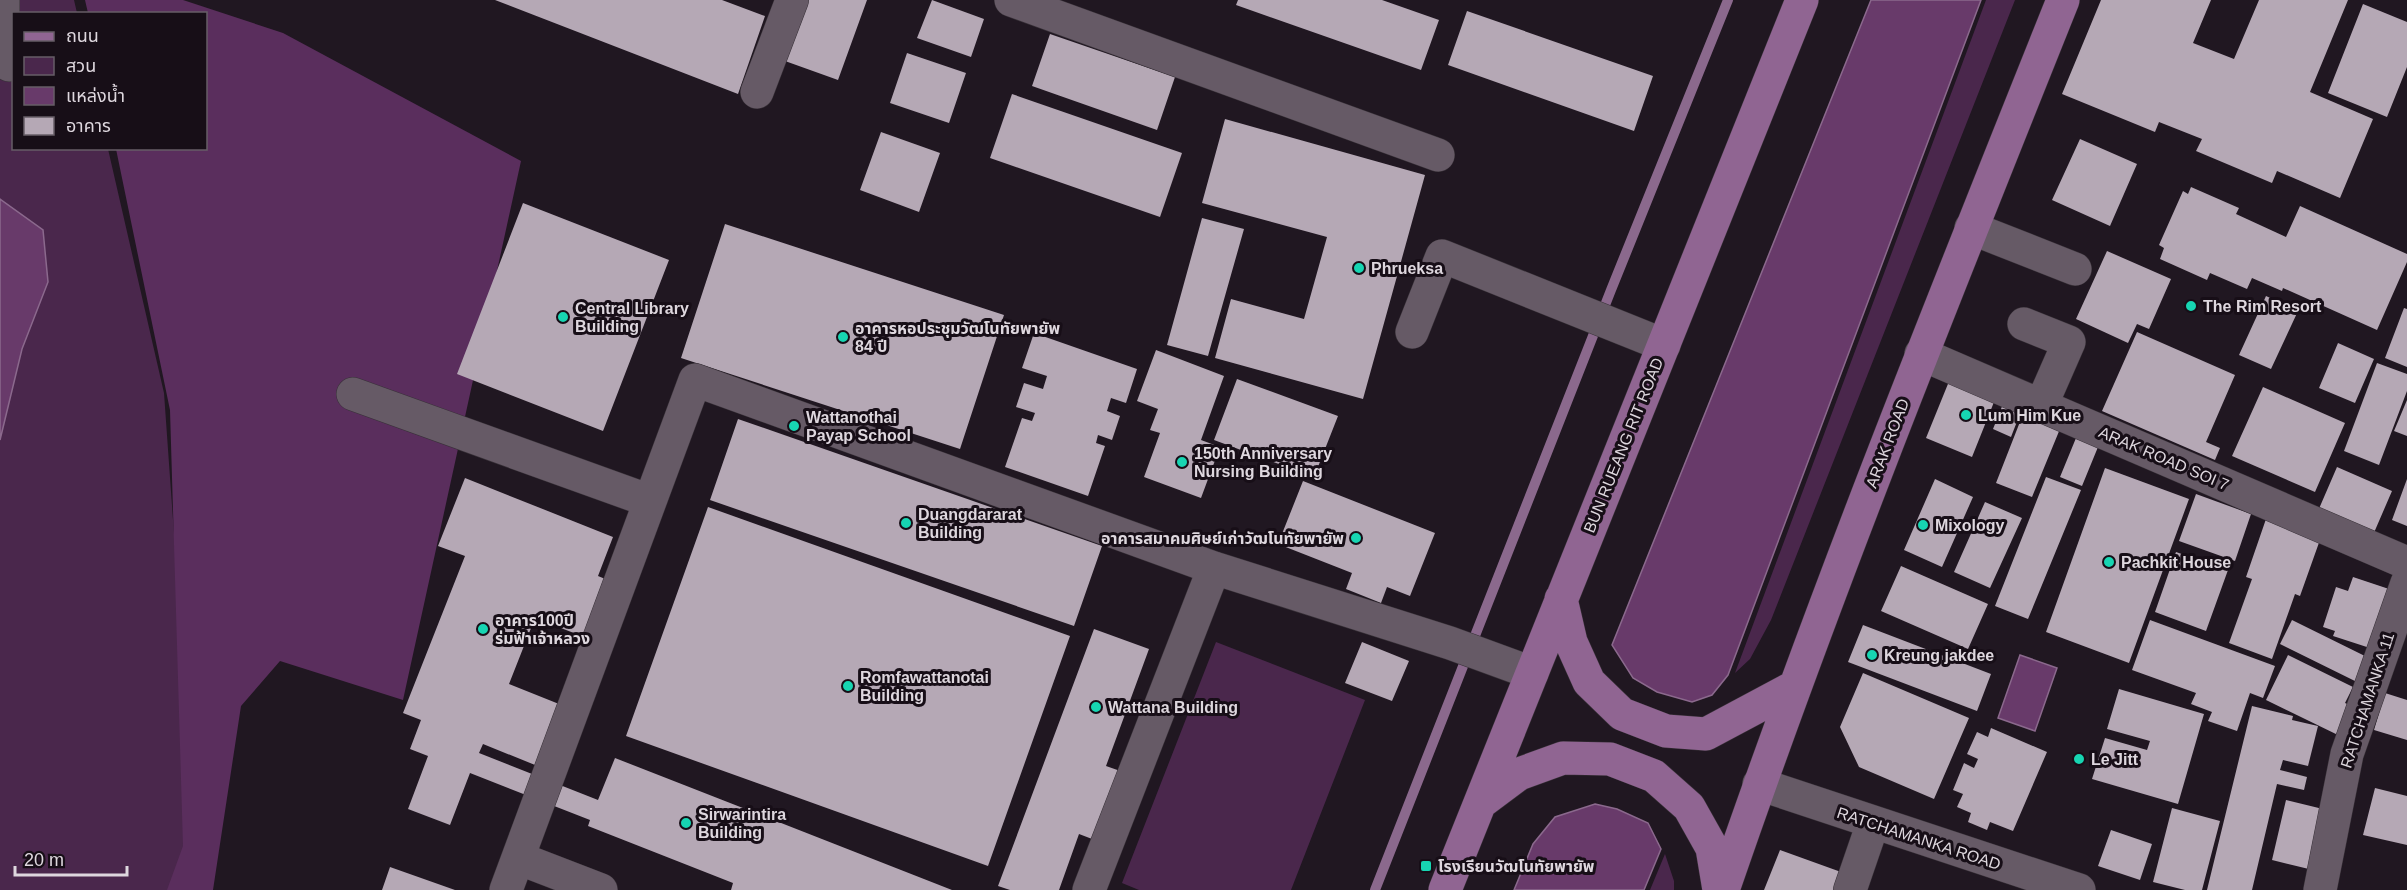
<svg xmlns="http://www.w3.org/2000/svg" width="2407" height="890" font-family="Arial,'Noto Sans Thai',sans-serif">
<rect width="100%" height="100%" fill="#201721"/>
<path fill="#4a274c" d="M0 0H74L77 13 14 14V148L108 149 164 393 197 858 187 890H0Z
M1986 0H2015L1771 620 1750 659 1735 673Z
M1216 642 1365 700 1291 890H1139L1122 883Z
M1665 854 1674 881V890H1650Z"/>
<path fill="#5a2e5d" d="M85 0H183L283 33 521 161 403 700 280 661 241 706 213 890H167L183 846 170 410 116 149 206 148V14L88 13Z"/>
<path fill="#683a6a" stroke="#8b698d" stroke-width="1.5" d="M1871 0H1981L1728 675 1712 695 1692 702 1657 692 1633 678 1612 645Z
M0 199 43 230 48 282 22 349 0 440Z
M2020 655 2057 668 2035 731 1998 718Z
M1595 804 1617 809 1648 823 1661 849 1644 890H1514L1533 844 1555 817Z"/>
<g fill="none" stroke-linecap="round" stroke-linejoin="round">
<path stroke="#8b698d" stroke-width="10" d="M1375 890 1611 290 1728 0"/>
</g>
<path fill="#b5a8b5" d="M495 0H722L765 16 738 94Z
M808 0H867L838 80 785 61Z
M932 0 984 19 971 57 917 38Z
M1238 0H1382L1439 20 1421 70 1236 5Z
M2101 0H2211L2193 43 2234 59 2259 0H2348L2310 92 2373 119 2340 198 2277 171 2272 183 2196 151 2202 139 2159 122 2155 132 2062 94Z
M2363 4 2407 22V67L2387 117 2328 93Z
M1467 11 1653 76 1634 131 1448 65Z
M1050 34 1175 77 1157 130 1032 86Z
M907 53 966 73 949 123 890 103Z
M1012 94 1182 153 1160 217 990 158Z
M1225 119 1425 175 1363 399 1215 358 1231 299 1304 319 1327 237 1202 203Z
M881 132 940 153 919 212 860 190Z
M2080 139 2137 164 2110 226 2052 200Z
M2191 187 2239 208 2236 214 2286 237 2300 206 2407 254V262L2377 330 2283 288 2282 291 2252 278 2247 289 2210 273 2207 280 2160 259 2164 248 2159 245 2183 191 2188 194Z
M523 203 669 260 603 431 457 374Z
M1202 218 1244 229 1208 356 1167 345Z
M725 224 1004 315 960 449 681 358Z
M2107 251 2171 279 2149 329 2137 324 2128 343 2076 319Z
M2266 296 2298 311 2271 369 2239 355Z
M2404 308 2407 309V367L2385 358Z
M2137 332 2235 375 2206 442 2220 448 2215 460 2102 411Z
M1034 333 1137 369 1126 403 1111 398 1107 411 1120 416 1112 440 1098 435 1096 443 1105 446 1088 496 1005 467 1022 418 1032 421 1035 413 1016 407 1024 383 1043 389 1047 376 1022 368Z
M2338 343 2374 359 2355 403 2319 388Z
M1156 350 1224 376 1201 440 1220 447 1201 498 1144 477 1160 433 1150 430 1158 409 1137 401Z
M2377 363 2407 374V391L2379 465 2344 451Z
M1952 374 1998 392 1972 457 1926 438Z
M1237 379 1338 416 1314 477 1214 440Z
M2263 387 2345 423 2315 492 2232 456Z
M2005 399 2023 406 2011 437 1993 429Z
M2407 400V436L2394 431Z
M2025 409 2062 424 2032 497 1996 483Z
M738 419 1102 546 1074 626 710 500Z
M2076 438 2098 447 2082 486 2060 477Z
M2337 467 2392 491 2373 535 2318 511Z
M2105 468 2189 499 2129 663 2046 632Z
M2046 477 2081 490 2028 619 1995 606Z
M465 478 613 537 598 576 615 583 592 640 535 618 509 684 569 708 545 769 483 744 479 753 598 800 615 758 952 890H731L733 883 588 826 590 820 470 773 450 825 408 809 428 756 410 749 421 720 403 713 465 556 438 546Z
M1935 479 1973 497 1942 567 1904 550Z
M2407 479V526L2392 520Z
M1303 481 1435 533 1410 596 1387 587 1381 603 1346 589 1352 573 1278 544Z
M2196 494 2251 514 2235 561 2179 541Z
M1985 502 2022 518 1990 588 1954 572Z
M708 507 1070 636 988 866 626 736Z
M2266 519 2321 537 2300 596 2295 594 2272 659 2229 643 2252 579 2246 577Z
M2176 552 2228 570 2206 631 2155 612Z
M1901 566 1988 604 1968 649 1881 611Z
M2353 577 2392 590 2373 649 2333 636 2335 631 2323 627 2336 587 2348 591Z
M2150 620 2275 666 2263 698 2250 693 2237 731 2208 721 2212 712 2191 704 2196 693 2132 670Z
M2292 620 2373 660 2361 684 2280 644Z
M1863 625 1991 674 1977 711 1848 662Z
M1094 629 1149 649 1106 766 1126 773 1100 842 1079 834 1059 890H1010L998 886Z
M1362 642 1409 661 1392 701 1345 683Z
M2288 655 2353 687 2345 703 2354 707 2340 736 2266 700Z
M1863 673 1969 718 1934 799 1859 767 1840 727Z
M2119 689 2204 714 2178 804 2092 779 2105 738 2147 750 2150 741 2107 729Z
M2385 693 2407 700V740L2374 730Z
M2252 706 2293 716 2292 720 2318 726 2308 766 2283 760 2280 770 2307 777 2304 790 2277 784 2252 890H2207Z
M1991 728 2047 752 2013 831 1990 822 1987 830 1968 822 1971 813 1957 807 1963 794 1953 790 1964 763 1974 768 1978 759 1967 754 1977 732 1988 737Z
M2375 788 2407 796V845L2363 835Z
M2286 800 2327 810 2313 870 2272 860Z
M2172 808 2220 821 2202 890H2185L2153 882Z
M2111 830 2152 844 2140 880 2098 866Z
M1780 850 1841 872 1834 890H1764Z
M390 867 455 890H382Z"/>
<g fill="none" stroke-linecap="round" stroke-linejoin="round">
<defs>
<path id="minor" d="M3 0V27L9 65
M1011 0 1438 155
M757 92 792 0
M1971 228 2075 269
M2024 324 2069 342 2041 406
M1412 332 1442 256 1664 345
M1921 354 2407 563
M353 394 650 501
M1759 784 2079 890
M518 858 601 890
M506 890 695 380 1214 568 1450 643 1532 673
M1089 890 1214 568
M1850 890 1873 823
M2320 890 2347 754 2407 583"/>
<path id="major" d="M1561 599 1571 642 1589 682 1622 714 1666 731 1706 734 1794 687
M1480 803 1519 774 1563 758 1610 759 1654 776 1689 807 1712 848 1719 890
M1445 890 1802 0
M1723 890C1826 590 1945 295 2063 0"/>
</defs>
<use href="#minor" stroke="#393239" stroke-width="34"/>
<use href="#major" stroke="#393239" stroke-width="34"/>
<use href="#minor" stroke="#665a66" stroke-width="33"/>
<use href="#major" stroke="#906592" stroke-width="33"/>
</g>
<g fill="#17d5b2" stroke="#170e17" stroke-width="2">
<circle cx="1359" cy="268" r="6"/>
<circle cx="2191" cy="306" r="6"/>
<circle cx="563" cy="317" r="6"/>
<circle cx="843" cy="337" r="6"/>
<circle cx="1966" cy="415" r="6"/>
<circle cx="794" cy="426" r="6"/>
<circle cx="1182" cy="462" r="6"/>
<circle cx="906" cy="523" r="6"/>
<circle cx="1923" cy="525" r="6"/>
<circle cx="1356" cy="538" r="6"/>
<circle cx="2109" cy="562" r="6"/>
<circle cx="483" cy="629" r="6"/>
<circle cx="1872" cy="655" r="6"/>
<circle cx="848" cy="686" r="6"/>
<circle cx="1096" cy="707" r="6"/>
<circle cx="2079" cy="759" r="6"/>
<circle cx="686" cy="823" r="6"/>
<rect x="1420" y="860" width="12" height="12" rx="3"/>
</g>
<g text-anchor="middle" stroke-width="6" stroke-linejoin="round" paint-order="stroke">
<g font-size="16" font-weight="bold" fill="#ded7de" stroke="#170e17" text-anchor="start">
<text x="1371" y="274">Phrueksa</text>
<text x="2203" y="312">The Rim Resort</text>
<text x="575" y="314">Central Library<tspan x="575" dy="18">Building</tspan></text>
<text x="855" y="334">อาคารหอประชุมวัฒโนทัยพายัพ<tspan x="855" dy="18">84 ปี</tspan></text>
<text x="1978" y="421">Lum Him Kue</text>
<text x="806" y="423">Wattanothai<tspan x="806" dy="18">Payap School</tspan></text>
<text x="1194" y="459">150th Anniversary<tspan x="1194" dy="18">Nursing Building</tspan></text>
<text x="918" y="520">Duangdararat<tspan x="918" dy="18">Building</tspan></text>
<text x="1935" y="531">Mixology</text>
<text x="1344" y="544" text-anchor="end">อาคารสมาคมศิษย์เก่าวัฒโนทัยพายัพ</text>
<text x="2121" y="568">Pachkit House</text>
<text x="495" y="626">อาคาร100ปี<tspan x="495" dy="18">ร่มฟ้าเจ้าหลวง</tspan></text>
<text x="1884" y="661">Kreung jakdee</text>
<text x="860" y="683">Romfawattanotai<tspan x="860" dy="18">Building</tspan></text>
<text x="1108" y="713">Wattana Building</text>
<text x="2091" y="765">Le Jitt</text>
<text x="698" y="820">Sirwarintira<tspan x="698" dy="18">Building</tspan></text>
<text x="1438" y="872">โรงเรียนวัฒโนทัยพายัพ</text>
</g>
<g font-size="16" fill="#ded7de" stroke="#170e17">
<text transform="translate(1887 443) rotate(-69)" y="6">ARAK ROAD</text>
<text transform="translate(1623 445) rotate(-68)" y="6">BUN RUEANG RIT ROAD</text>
<text transform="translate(2164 458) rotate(23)" y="6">ARAK ROAD SOI 7</text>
<text transform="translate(2367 700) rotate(-72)" y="6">RATCHAMANKA 11</text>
<text transform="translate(1919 838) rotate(18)" y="6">RATCHAMANKA ROAD</text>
</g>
</g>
<rect x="12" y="12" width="195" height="138" fill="#170e17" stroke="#675e67" stroke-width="1.5"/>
<rect x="24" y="32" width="30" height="9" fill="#906592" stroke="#675e67" stroke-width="1.5"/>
<text x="66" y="42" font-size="18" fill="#ded7de">ถนน</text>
<rect x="24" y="57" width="30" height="18" fill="#4a274c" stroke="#675e67" stroke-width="1.5"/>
<text x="66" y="72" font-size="18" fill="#ded7de">สวน</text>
<rect x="24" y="87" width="30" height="18" fill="#683a6a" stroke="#675e67" stroke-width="1.5"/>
<text x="66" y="102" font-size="18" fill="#ded7de">แหล่งน้ำ</text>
<rect x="24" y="117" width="30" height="18" fill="#b5a8b5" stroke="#675e67" stroke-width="1.5"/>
<text x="66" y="132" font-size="18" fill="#ded7de">อาคาร</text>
<path d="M15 866v9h112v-9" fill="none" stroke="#ded7de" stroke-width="3"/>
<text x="24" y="866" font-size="18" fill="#ded7de" stroke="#170e17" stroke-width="4.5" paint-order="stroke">20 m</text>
</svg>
